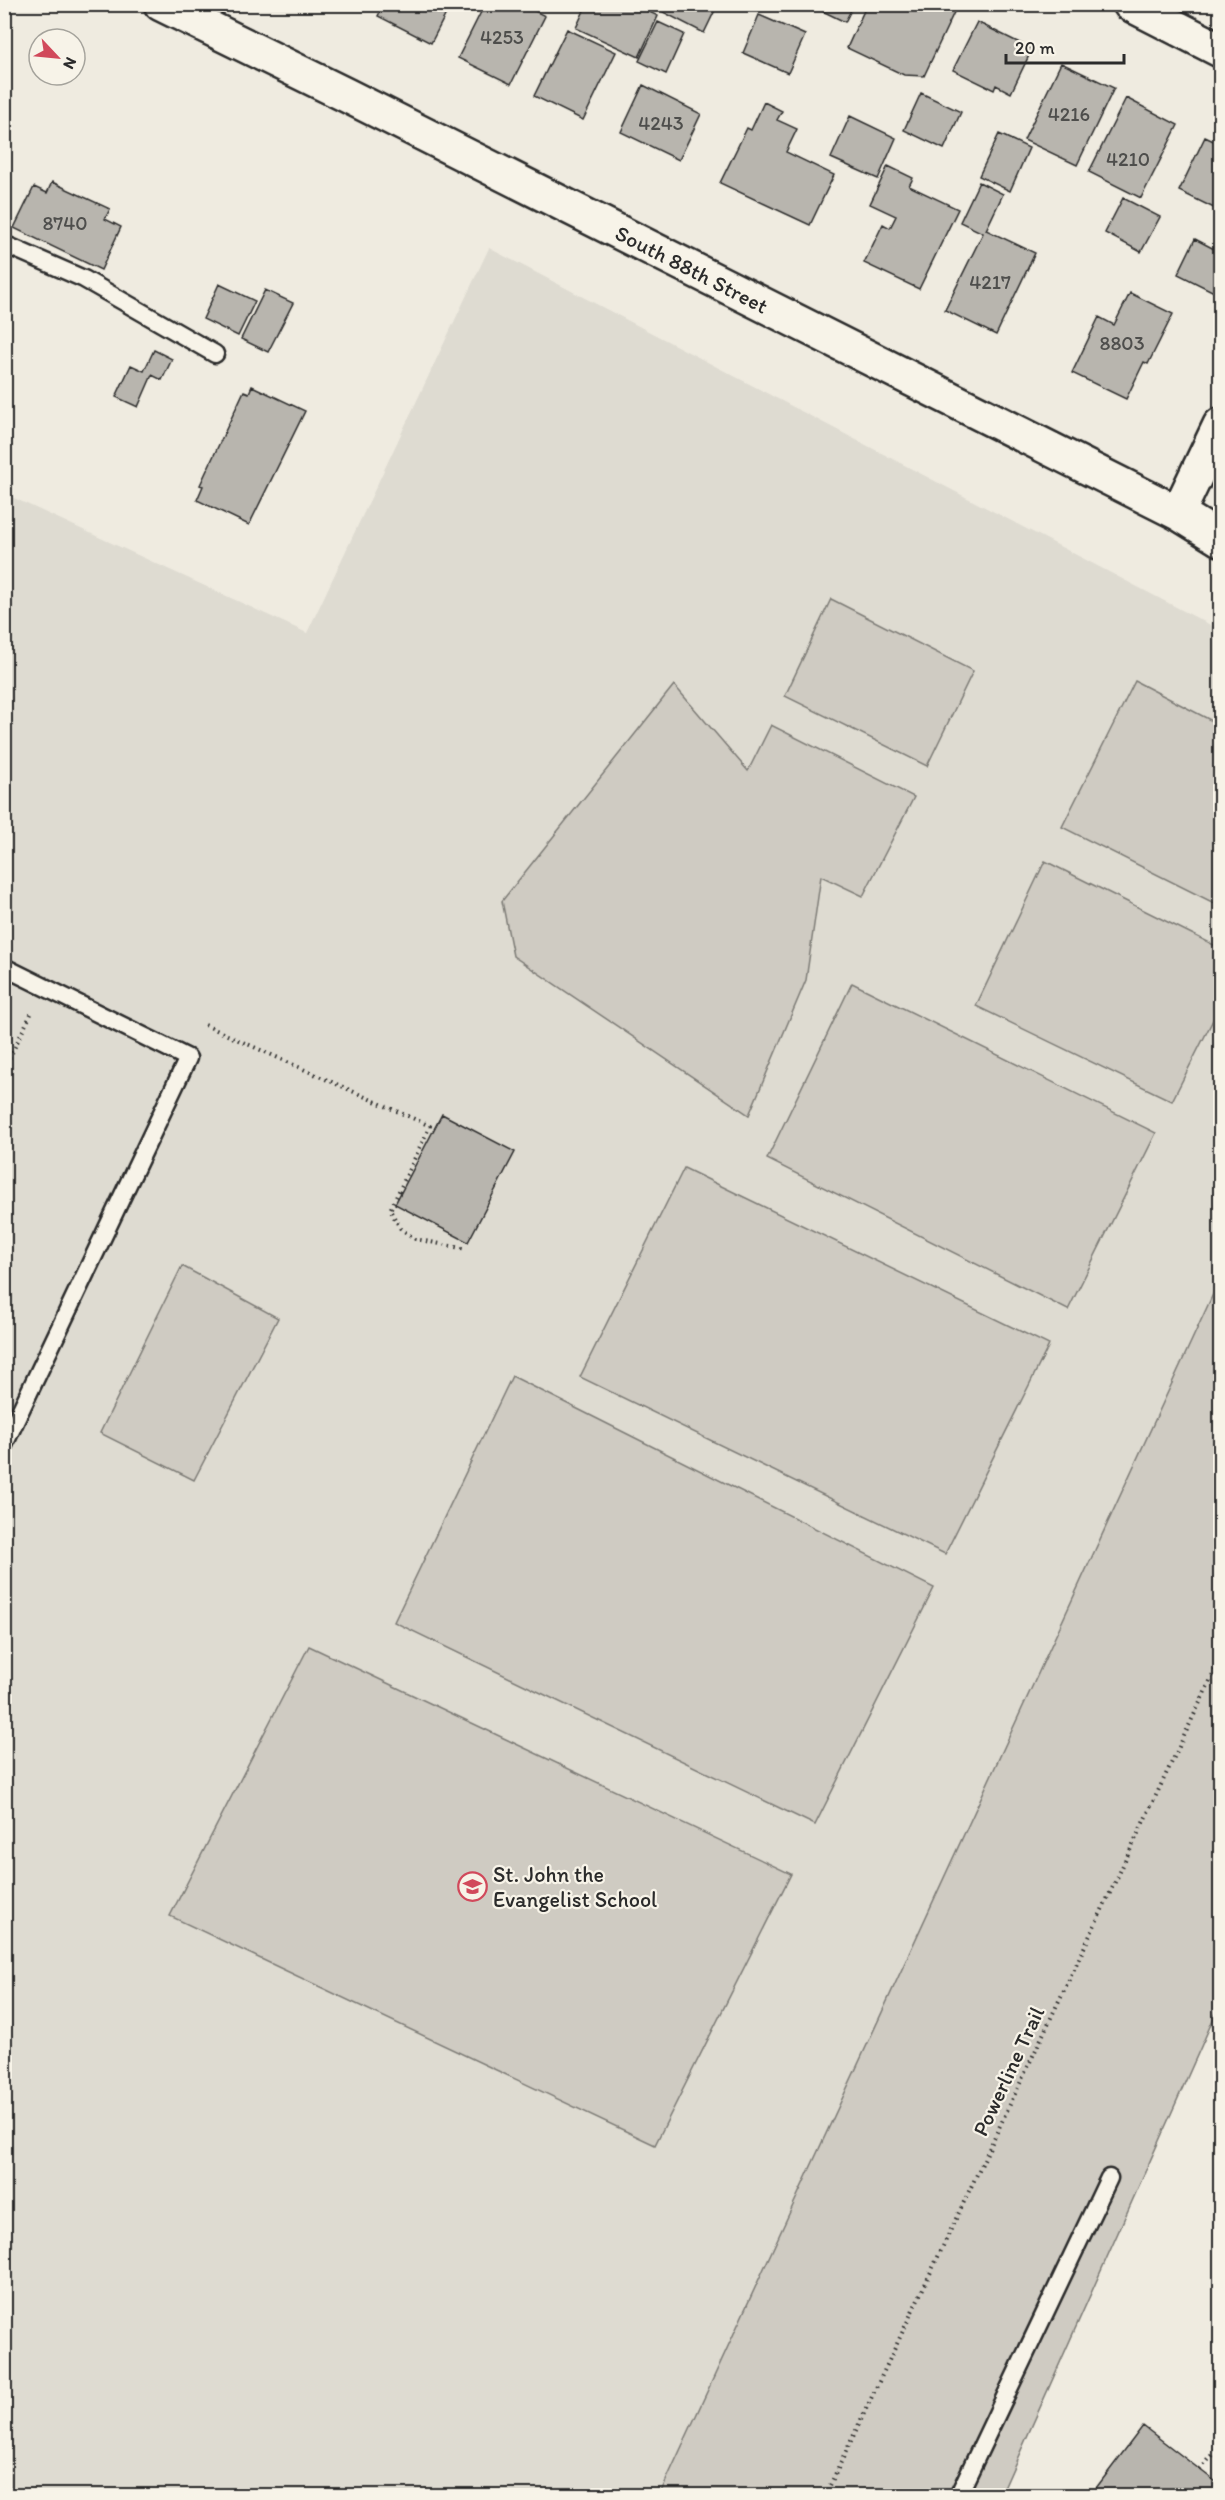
<svg xmlns="http://www.w3.org/2000/svg" width="1225" height="2500" font-family="Itim,sans-serif">
<rect width="100%" height="100%" fill="#efebe0"/>
<filter id="ink" filterUnits="userSpaceOnUse"><feTurbulence type="fractalNoise" baseFrequency=".0167" numOctaves="2"/><feDisplacementMap in="SourceGraphic" scale="12" xChannelSelector="R" yChannelSelector="G"/><feConvolveMatrix kernelMatrix="1 2 1 2 8 2 1 2 1" color-interpolation-filters="sRGB"/></filter>
<g filter="url(#ink)">
<path fill="#dedbd1" d="M489 248 1220 630V1279L659 2495 5 2496V494L307 633Z"/>
<path fill="#cfcbc2" stroke="#7d7b76" stroke-width="1.5" d="M831 599 973 671 927 766 785 696Z
M1135 681 1220 725V906L1062 827Z
M674 685 748 771 771 725 914 797 863 896 821 876 806 980 749 1115 513 956 502 901Z
M1045 861 1220 948V1006L1172 1101 976 1006Z
M852 983 1156 1133 1068 1310 767 1159Z
M684 1168 1049 1345 945 1554 580 1377Z
M182 1266 278 1318 194 1480 100 1433Z
M1220 1279V2004L1001 2495 659 2496Z
M512 1376 934 1588 815 1825 394 1622Z
M309 1646 791 1874 655 2145 170 1916Z"/>
<path fill="#b8b5ae" stroke="#2b2b2b" stroke-width="1.5" d="M384 4H451L431 43 378 16Z
M485 4H521L545 16 511 84 458 58Z
M587 4H633L658 16 639 57 576 28Z
M667 4H718L704 33 663 12Z
M808 4H854L845 22Z
M867 4H950L956 8 924 76 904 75 847 48Z
M759 15 805 35 788 73 743 53Z
M658 22 684 34 666 74 639 61Z
M977 22 1032 49 1011 93 996 85 994 90 953 70Z
M567 29 616 52 583 120 534 96Z
M1061 63 1114 88 1077 165 1024 140Z
M643 85 701 114 679 160 621 132Z
M921 93 961 112 944 149 904 130Z
M1126 98 1178 125 1141 198 1089 172Z
M764 102 782 111 777 120 797 129 786 152 834 175 810 225 720 183 747 128 751 130Z
M850 116 896 138 878 179 831 158Z
M999 134 1029 148 1010 191 979 176Z
M1205 137 1220 144V211L1179 191Z
M888 166 913 178 909 186 958 209 919 289 864 263 883 224 890 228 896 216 870 204Z
M52 182 110 209 105 219 121 227 101 270 14 228 34 187 47 193Z
M979 182 1003 194 986 230 1035 253 996 335 945 310 983 233 960 222Z
M1123 198 1160 217 1141 252 1105 233Z
M1195 239 1220 252V284L1216 293 1178 274Z
M219 284 255 301 238 336 203 319Z
M265 290 293 303 268 352 241 339Z
M1130 293 1173 314 1148 364 1144 362 1126 399 1072 373 1099 317 1114 325Z
M154 350 172 359 162 380 152 375 138 407 116 397 131 365 144 371Z
M252 386 305 411 249 525 197 500 203 486 200 485 244 391 249 393Z
M442 1114 515 1152 468 1242 395 1204Z
M1143 2426 1220 2485V2496H1090Z"/>
<g fill="none" stroke-linecap="round" stroke-linejoin="round">
<defs>
<path id="service" d="M4 244 84 279 215 354
M4 967 188 1058 4 1445
M958 2496 1109 2178"/>
<path id="minor" d="M161 4 346 95 1178 513 1220 539
M1130 4 1220 50
M1178 513 1220 425"/>
</defs>
<use href="#service" stroke="#2b2b2b" stroke-width="21"/>
<use href="#minor" stroke="#2b2b2b" stroke-width="38"/>
<path stroke="#2b2b2b" stroke-width="4" stroke-dasharray="1.5 4.5" stroke-linecap="butt" d="M205 1025 430 1126 390 1210 400 1228 415 1239 466 1249
M4 1069 32 1012
M4 1563 9 1564
M1200 2470 1220 2446
M825 2496 1220 1660"/>
<use href="#service" stroke="#f7f3e8" stroke-width="16"/>
<use href="#minor" stroke="#f7f3e8" stroke-width="33"/>
</g>
</g>
<defs>
<symbol id="school-ring" viewBox="-11 -11 22 22"><circle r="9.5" fill="#f7f3e8" stroke="#d1495b" stroke-width="1.5"/><path d="M0-5L7-2L0 1L-7-2ZM-4 1L0 2.5L4 1V4Q0 6-4 4Z" fill="#d1495b"/></symbol>
</defs>
<g fill-rule="evenodd">
<use href="#school-ring" x="456" y="1870" width="33" height="33"/>
</g>
<g text-anchor="middle" stroke-width="4.5" stroke-linejoin="round" paint-order="stroke">
<g font-size="20" fill="#4e4e4c">
<text x="502" y="44">4253</text>
<text x="1069" y="121">4216</text>
<text x="661" y="130">4243</text>
<text x="1128" y="166">4210</text>
<text x="65" y="230">8740</text>
<text x="990" y="289">4217</text>
<text x="1122" y="350">8803</text>
</g>
<g font-size="22" fill="#2b2b2b" stroke="#f7f3e8">
<text transform="translate(692 269) rotate(27)" y="8">South 88th Street</text>
<text transform="translate(1008 2071) rotate(-65)" y="8">Powerline Trail</text>
</g>
<g font-size="22" fill="#2b2b2b" stroke="#f7f3e8" text-anchor="start">
<text x="493" y="1882">St. John the<tspan x="493" dy="25">Evangelist School</tspan></text>
</g>
</g>
<rect width="1225" height="2500" fill="none" stroke="#f7f3e8" stroke-width="24"/>
<rect x="12" y="12" width="1201" height="2476" fill="none" stroke="#2b2b2b" stroke-width="2" filter="url(#ink)"/>
<g transform="translate(57 57) rotate(116)"><circle r="28" fill="#f7f3e8" stroke="#a5a39c" stroke-width="1.5"/>
<path d="M0-4.5L10 22L0 15L-10 22Z" fill="#d1495b"/>
<text y="-9" font-size="16" font-weight="bold" text-anchor="middle" fill="#2b2b2b">N</text>
</g>
<path d="M1006 54v9h118v-9" fill="none" stroke="#2b2b2b" stroke-width="3"/>
<text x="1015" y="54" font-size="18" fill="#2b2b2b" stroke="#f7f3e8" stroke-width="4.5" paint-order="stroke">20 m</text>
</svg>
